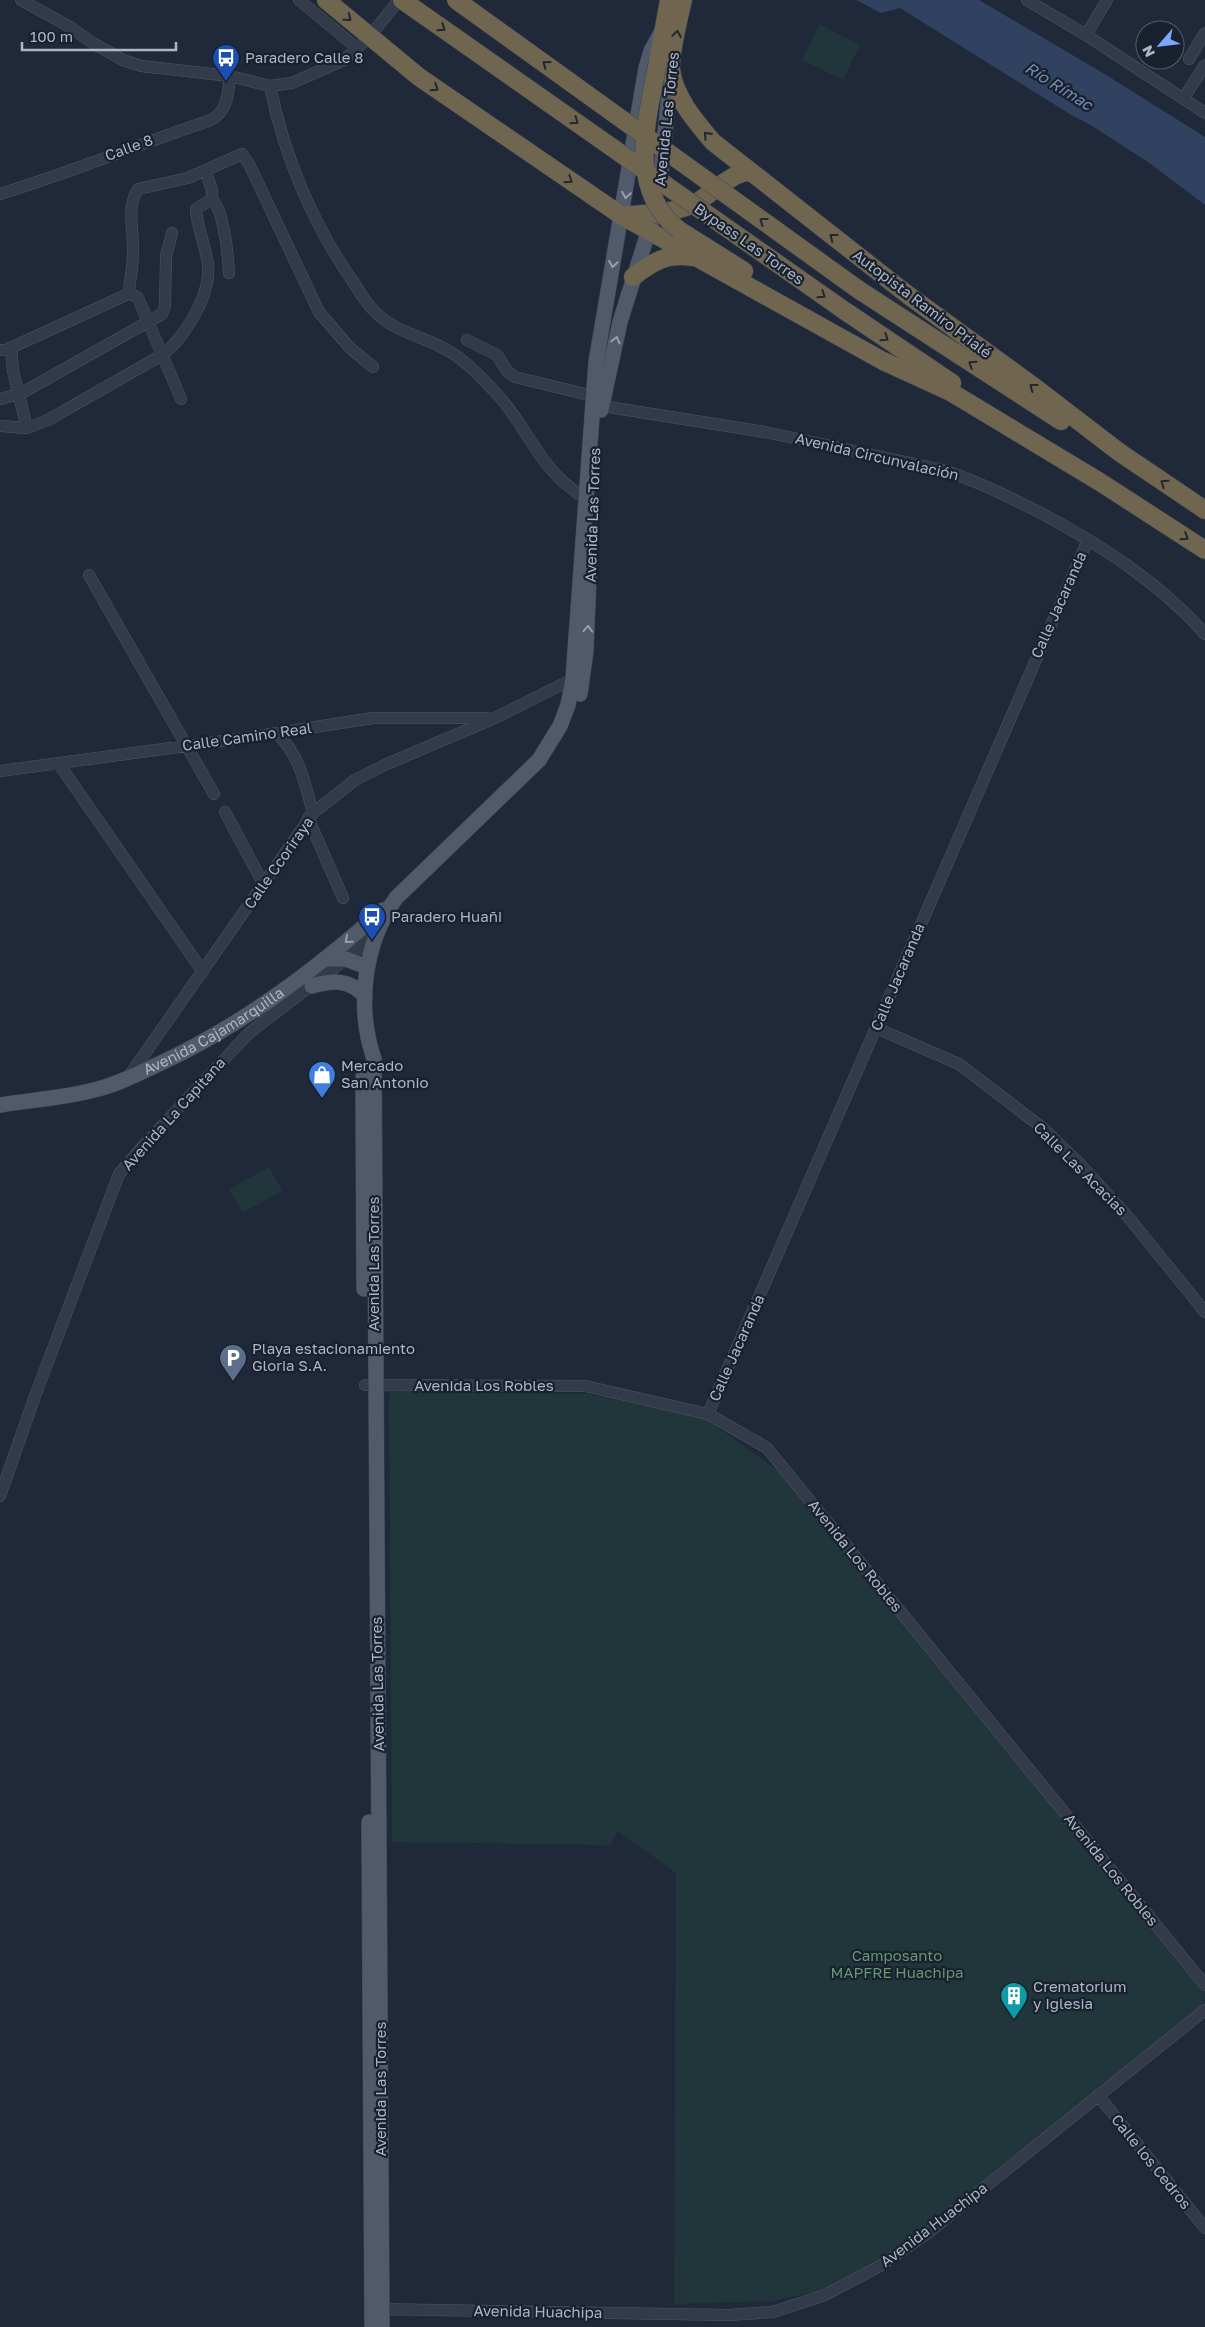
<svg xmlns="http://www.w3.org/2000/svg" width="1205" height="2327" font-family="'Golos Text',sans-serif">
<rect width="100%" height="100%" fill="#1f2939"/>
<path fill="#21363a" d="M819 24 860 45 843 80 802 60Z
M269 1167 282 1191 242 1213 229 1189Z
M389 1392 589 1394 705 1418 781 1473 1205 1990 1204 2006 883 2260 823 2290 773 2301 674 2304 676 1873 618 1831 610 1845 392 1842Z"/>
<path fill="#304260" d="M856 0H979L1103 73 1205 137V205L1148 162 1089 124 1073 116 900 8 881 13Z"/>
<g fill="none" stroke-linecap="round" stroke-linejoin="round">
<defs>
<path id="minor" d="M21 0 72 28 91 42 123 60 141 66 230 76 270 86 292 83 344 60 370 36 399 0
M299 0 357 48
M1027 0 1086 35 1205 113
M1086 35 1107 0
M1189 59 1205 33
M270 86C284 156 313 225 354 283 362 296 370 309 382 318 400 333 427 338 447 350 465 360 481 377 495 392 530 429 538 470 585 498
M1183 99 1205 65
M206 171 212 191V199C224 211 228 255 229 273
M0 194C71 172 140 144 211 120 228 110 228 94 230 76
M129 292 138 298 181 399
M467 340 497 355 507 371 515 377 593 396
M0 350H6L126 295 129 292C130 279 133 266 133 253 134 232 126 207 138 189L188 178 242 154 249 164 319 312 350 348 373 367
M0 399 20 394 162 314 165 306 166 256 172 233
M596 405 765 432 939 469C973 479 1005 495 1037 511 1099 544 1158 581 1205 634
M0 426 27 428 13 371 11 347
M27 428 48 420 162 355C185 338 211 294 208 265 206 246 197 228 196 209L212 199
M89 575 214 794
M277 733C301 758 304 781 313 813
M59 764 203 972
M0 771 238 739 373 718H488
M225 812 264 885
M308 818 343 898
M876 1028 959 1064 1044 1129 1081 1165 1129 1218 1205 1312
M127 1079 313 813 355 780 387 764 495 718 573 679
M365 1385 585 1386 708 1414 767 1448 1205 1985
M708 1414 1088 540
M0 1496 35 1396 119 1174 143 1146 249 1033 355 952 377 930
M1098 2095 1205 2228
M376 2309 729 2315 773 2312 825 2295 880 2266 929 2232 1205 2010"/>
<g id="major">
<path d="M659 190 671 76"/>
<path d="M601 410 620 322 652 220"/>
<path d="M580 694 586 651 590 552"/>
<path d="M325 959H346L367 967"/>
<path d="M312 986C333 980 349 979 365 996"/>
<path d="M363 1077 364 1289"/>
<path id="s1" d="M0 1105C31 1100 64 1098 94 1090 117 1085 139 1073 161 1063 244 1024 315 970 383 910"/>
<path d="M369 1822 372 2327"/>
<path d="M382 2327 374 1059C356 1006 364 943 396 898L539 760 560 726 568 705 573 679 596 362 646 68 651 51 661 33"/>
</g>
<path id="highway" d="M326 0 419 77 622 216 883 361 953 393
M683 0C679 17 670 53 671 69 674 97 696 122 713 142L908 295 1033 386 1119 452 1205 510
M658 61 669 0
M622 216C647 213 677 214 699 201 712 193 737 168 752 173
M679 230 744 271
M633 277C652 262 667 253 692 257
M859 290 1061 421
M845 311 952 383
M944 388 1100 482 1205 550"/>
</defs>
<use href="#minor" stroke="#4d5664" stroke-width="12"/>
<use href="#major" stroke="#3c4453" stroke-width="16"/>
<use href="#highway" stroke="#3d4654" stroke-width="19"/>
<use href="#minor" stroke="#333b4a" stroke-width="11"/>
<use href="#major" stroke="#515a6a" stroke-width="15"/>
<use href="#highway" stroke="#70654f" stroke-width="18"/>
<defs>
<path id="highway-bridge" d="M402 0 845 311
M456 0 859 290
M658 61C648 118 625 188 679 230"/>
</defs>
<use href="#highway-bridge" stroke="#3d4654" stroke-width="19" stroke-linecap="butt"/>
<use href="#highway-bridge" stroke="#70654f" stroke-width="18"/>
</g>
<defs><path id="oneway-chevron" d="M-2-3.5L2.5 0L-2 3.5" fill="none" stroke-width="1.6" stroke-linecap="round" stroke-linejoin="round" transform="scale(1.25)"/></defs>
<g stroke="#222731">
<use href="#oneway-chevron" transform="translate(348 18) rotate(39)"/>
<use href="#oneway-chevron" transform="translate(442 28) rotate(35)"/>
<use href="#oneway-chevron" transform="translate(677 34) rotate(-80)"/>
<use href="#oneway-chevron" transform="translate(546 64) rotate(-144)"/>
<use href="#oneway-chevron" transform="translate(435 88) rotate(34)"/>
<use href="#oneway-chevron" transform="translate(575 121) rotate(35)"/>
<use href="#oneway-chevron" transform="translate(707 135) rotate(-132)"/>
<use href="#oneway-chevron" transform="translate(569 180) rotate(34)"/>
<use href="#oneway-chevron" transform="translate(763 221) rotate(-144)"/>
<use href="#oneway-chevron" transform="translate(833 237) rotate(-142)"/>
<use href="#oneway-chevron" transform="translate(822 295) rotate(35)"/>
<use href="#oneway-chevron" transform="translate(885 338) rotate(34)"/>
<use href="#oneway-chevron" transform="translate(972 364) rotate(-147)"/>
<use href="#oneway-chevron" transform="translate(1033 387) rotate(-143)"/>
<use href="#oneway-chevron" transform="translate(1164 483) rotate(-146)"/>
<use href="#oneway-chevron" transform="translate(1185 537) rotate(33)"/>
</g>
<g stroke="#969faf">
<use href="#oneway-chevron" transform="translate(626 195) rotate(99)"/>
<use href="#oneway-chevron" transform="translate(613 264) rotate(100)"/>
<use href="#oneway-chevron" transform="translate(616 340) rotate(-76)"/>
<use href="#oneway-chevron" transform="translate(588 629) rotate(-86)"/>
<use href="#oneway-chevron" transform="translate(348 940) rotate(140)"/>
</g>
<defs>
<symbol id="bus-pin" viewBox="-11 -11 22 30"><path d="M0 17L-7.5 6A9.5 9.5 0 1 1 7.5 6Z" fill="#1a4fb4" stroke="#19202e"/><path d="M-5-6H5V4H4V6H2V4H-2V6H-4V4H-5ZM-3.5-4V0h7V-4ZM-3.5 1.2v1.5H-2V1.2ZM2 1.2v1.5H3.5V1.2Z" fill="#fff"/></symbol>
<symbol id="shop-pin" viewBox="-11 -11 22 30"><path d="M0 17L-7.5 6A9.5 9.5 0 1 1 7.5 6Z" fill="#3f7fe0" stroke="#19202e"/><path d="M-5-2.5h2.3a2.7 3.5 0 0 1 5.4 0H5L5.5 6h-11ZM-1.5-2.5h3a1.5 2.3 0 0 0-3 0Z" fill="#fff"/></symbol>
<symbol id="parking-pin" viewBox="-11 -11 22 30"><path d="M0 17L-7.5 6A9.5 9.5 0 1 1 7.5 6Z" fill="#5c6f8a" stroke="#19202e"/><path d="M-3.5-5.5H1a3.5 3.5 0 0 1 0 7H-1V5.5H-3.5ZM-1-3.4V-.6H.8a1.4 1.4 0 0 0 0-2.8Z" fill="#fff"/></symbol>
<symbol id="building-pin" viewBox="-11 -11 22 30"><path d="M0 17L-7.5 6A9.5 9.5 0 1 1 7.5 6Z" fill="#0f9aa8" stroke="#19202e"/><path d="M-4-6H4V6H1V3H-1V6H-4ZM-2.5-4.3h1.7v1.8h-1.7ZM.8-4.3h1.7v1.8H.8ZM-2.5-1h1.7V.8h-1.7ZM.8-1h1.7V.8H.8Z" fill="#fff"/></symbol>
</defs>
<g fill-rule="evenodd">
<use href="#bus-pin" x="210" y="42" width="32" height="43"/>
<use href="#bus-pin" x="356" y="901" width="32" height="43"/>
<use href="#shop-pin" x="306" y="1059" width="32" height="43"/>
<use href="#parking-pin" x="217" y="1342" width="32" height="43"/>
<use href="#building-pin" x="998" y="1980" width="32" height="43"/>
</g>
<g text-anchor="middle" stroke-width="4.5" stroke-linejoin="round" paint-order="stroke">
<g font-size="15" fill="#adb6c6" stroke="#19202e" text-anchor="start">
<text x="245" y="63">Paradero Calle 8</text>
<text x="391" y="922">Paradero Huañi</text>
<text x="341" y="1071">Mercado<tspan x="341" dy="17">San Antonio</tspan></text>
<text x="252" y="1354">Playa estacionamiento<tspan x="252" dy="17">Gloria S.A.</tspan></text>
<text x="1033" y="1992">Crematorium<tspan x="1033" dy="17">y Iglesia</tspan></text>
</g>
<g font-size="15" fill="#adb6c6" stroke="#19202e">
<text transform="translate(667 119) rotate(-84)" y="5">Avenida Las Torres</text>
<text transform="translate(129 148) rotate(-20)" y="5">Calle 8</text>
<text transform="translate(749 244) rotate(35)" y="5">Bypass Las Torres</text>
<text transform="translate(922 304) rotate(37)" y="5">Autopista Ramiro Prialé</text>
<text transform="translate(877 457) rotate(13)" y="5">Avenida Circunvalación</text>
<text transform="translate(593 515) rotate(-88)" y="5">Avenida Las Torres</text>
<text transform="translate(1059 605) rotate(-66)" y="5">Calle Jacaranda</text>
<text transform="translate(247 737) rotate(-8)" y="5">Calle Camino Real</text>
<text transform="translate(279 863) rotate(-55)" y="5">Calle Ccoriraya</text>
<text transform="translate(898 977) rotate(-67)" y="5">Calle Jacaranda</text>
<text dy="5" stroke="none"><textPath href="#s1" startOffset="229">Avenida Cajamarquilla</textPath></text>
<text transform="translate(174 1114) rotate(-48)" y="5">Avenida La Capitana</text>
<text transform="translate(1080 1169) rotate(45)" y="5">Calle Las Acacias</text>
<text transform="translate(374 1264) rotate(-90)" y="5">Avenida Las Torres</text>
<text transform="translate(737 1348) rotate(-66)" y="5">Calle Jacaranda</text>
<text x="484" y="1391">Avenida Los Robles</text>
<text transform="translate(855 1556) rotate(51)" y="5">Avenida Los Robles</text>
<text transform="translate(378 1684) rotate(-91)" y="5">Avenida Las Torres</text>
<text transform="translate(1111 1870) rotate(51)" y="5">Avenida Los Robles</text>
<text transform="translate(381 2089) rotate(-90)" y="5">Avenida Las Torres</text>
<text transform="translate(1151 2162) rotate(51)" y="5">Calle los Cedros</text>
<text transform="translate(934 2225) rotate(-37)" y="5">Avenida Huachipa</text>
<text transform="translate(538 2312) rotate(1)" y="5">Avenida Huachipa</text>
</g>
<g font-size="15" fill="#639872" stroke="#19202e">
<text x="897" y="1961">Camposanto<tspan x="897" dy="17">MAPFRE Huachipa</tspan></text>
</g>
<g font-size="16" font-style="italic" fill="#748bb1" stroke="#19202e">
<text transform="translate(1059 86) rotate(32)" y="6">Río Rímac</text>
</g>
</g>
<g transform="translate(1160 45) rotate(242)"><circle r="24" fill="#19202e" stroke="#545c6b"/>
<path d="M0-4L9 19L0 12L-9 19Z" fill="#7ba7fe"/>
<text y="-8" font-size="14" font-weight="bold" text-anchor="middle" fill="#adb6c6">N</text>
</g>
<path d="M22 42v8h154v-8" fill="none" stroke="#adb6c6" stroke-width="2.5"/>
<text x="30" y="42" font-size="15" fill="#adb6c6" stroke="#19202e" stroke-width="4" paint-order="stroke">100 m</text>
</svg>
